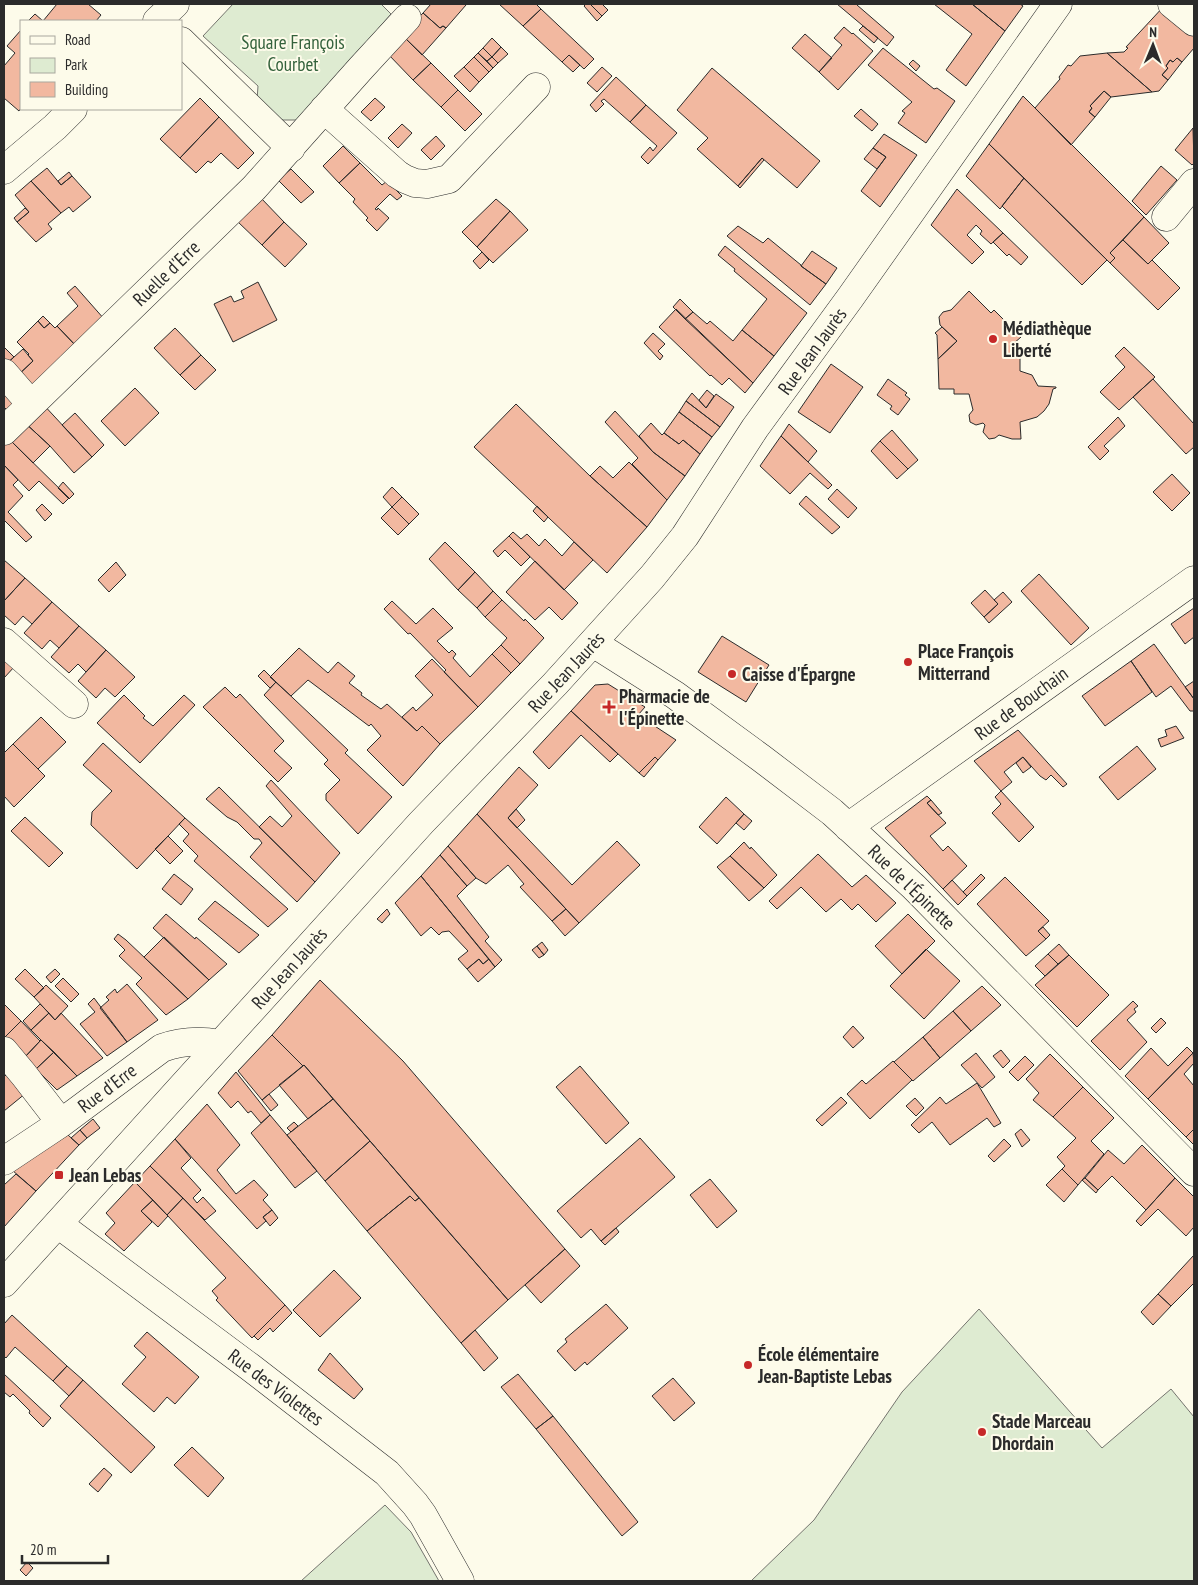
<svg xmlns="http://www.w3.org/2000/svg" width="1198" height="1585" font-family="'PT Sans Narrow',sans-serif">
<rect width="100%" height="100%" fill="#fdfbea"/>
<path fill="#deebd1" stroke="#74746e" d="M233 4H381L391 14 298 120H280L257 100 258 86 203 36Z
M979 1309 1102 1448 1171 1389 1194 1417V1581H751L814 1520 902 1392Z
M385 1505 411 1532 439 1581H301Z"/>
<path fill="#f2b8a0" stroke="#2b2b2b" d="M57 4H88L101 15 96 21H28L35 14 43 21Z
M431 4H465L466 5 446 28 443 26 440 28 423 13Z
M499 4H536L541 9 523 26Z
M586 4H590L602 16 597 21 584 6Z
M590 4H602L608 10 602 16Z
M837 4H858L857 5 894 37 887 46Z
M934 4H972L1005 31 966 86 946 70 972 34Z
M972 4H1020L1023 6 1005 31Z
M1165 5 1194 29V48L1182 62 1177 58 1173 62 1170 60 1166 66 1168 68 1162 75 1168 80 1159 91 1152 92 1107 53 1124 52 1128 48 1126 47Z
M541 9 594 59 584 69 569 55 562 62 523 26Z
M423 13 440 28 443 26 446 28 422 55 402 35Z
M863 26 878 38 874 43 859 30Z
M844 27 852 34 853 33 873 51 838 90 819 72 842 45 834 38Z
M21 30V108L19 111 4 98V66L15 53 7 46Z
M805 34 832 58 819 72 792 48Z
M402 35 431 63 413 80 387 53Z
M492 38 501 47 492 57 483 48Z
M501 47 508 54 498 63 492 57Z
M483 48 492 57 487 61 478 53Z
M883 48 934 89 937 88 955 101 926 143 898 123 905 113 902 111 912 102 868 65Z
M478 53 493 68 489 72 474 57Z
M1107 53 1152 92 1111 97 1104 91 1090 106 1092 108 1089 112 1095 117 1071 145 1035 108 1060 79 1059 77 1068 65 1071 66 1080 56Z
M569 55 580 65 573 72 562 62Z
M474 57 489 72 479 82 464 67Z
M492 57 498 63 493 68 487 61Z
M1177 58 1182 62 1168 80 1162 75 1168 68 1166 66 1170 60 1173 62Z
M913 60 920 66 916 71 909 64Z
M431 63 458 90 441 107 413 80Z
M464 67 479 82 470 92 454 76Z
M602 67 612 76 597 92 587 83Z
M712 68 820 161 797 188 762 158 738 186 697 149 708 138 677 110Z
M616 77 646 105 630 122 604 99 601 101 604 104 596 112 590 105Z
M458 90 482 114 465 131 441 107Z
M1104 91 1111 97 1095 117 1089 112 1092 108 1090 106Z
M1023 96 1144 217 1110 253 1115 258 1110 263 989 144Z
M200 98 219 117 180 158 160 139Z
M375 98 385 107 371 121 361 112Z
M646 105 677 133 648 164 641 157 650 147 653 151 657 146 630 122Z
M861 109 878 124 872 131 854 116Z
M219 117 254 153 238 169 221 153 211 163 208 161 196 173 180 158Z
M402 124 412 133 398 148 388 138Z
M1193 128 1194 163 1192 165 1175 150Z
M884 134 917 155 880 207 861 191 886 157 873 148Z
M436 136 445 146 431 160 421 150Z
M989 144 1024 178 1000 209 966 176Z
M343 146 360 163 339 183 323 166Z
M873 148 886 157 877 169 864 159Z
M762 158 764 160 740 188 738 186Z
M360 163 382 185 387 181 402 196 397 200 390 194 375 209 377 210 378 208 389 218 377 231 366 220 368 218 353 202 355 199 339 183Z
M1161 166 1177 180 1146 215 1132 201Z
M47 168 61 185 72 176 91 197 73 212 69 207 61 213 31 181Z
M291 169 314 192 301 203 278 180Z
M69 172 72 176 61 185 58 181Z
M1024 178 1107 260 1082 285 1002 206Z
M31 181 61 213 48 224 52 229 36 242 17 222 29 212 15 195Z
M957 189 1003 233 991 244 980 234 982 231 976 225 967 235 984 252 972 264 931 225Z
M260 197 284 222 262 245 237 221Z
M496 199 510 211 477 247 462 232Z
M25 208 29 212 17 222 14 218Z
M510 211 528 230 493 263 477 247Z
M1144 217 1169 243 1148 264 1123 240Z
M284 222 307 244 285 267 262 245Z
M738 226 763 243 768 238 801 265V266L826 284 810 305 727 236Z
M1003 233 1028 257 1021 265 1009 254 1007 256 993 242Z
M1123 240 1148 264 1152 260 1180 288 1158 310 1110 263 1115 258 1110 253Z
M725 246 807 313 774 356 742 330 767 299 734 271 735 269 718 255Z
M812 251 837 268 826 284 801 266Z
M482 252 489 260 480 269 473 261Z
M258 282 277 320 233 342 214 304 231 296 234 302 244 298 241 291Z
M75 286 105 320 77 347 57 326 78 306 67 293Z
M969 291 991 313 994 310 1021 337 1013 344 1020 351V371L1032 375 1038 386 1056 387V388L1053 389 1049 404 1044 411 1037 417 1020 422 1021 439H1012L999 435 995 438 989 439 983 432 985 425 983 423 976 425 970 422 969 415 973 410 969 394H954V389H939L938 359 957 341 940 325 939 317 943 312 951 310Z
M680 299 693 312 685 319 673 307Z
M676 309 753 383 745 393 729 378 722 385 711 375 710 376 659 327Z
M693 312 707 324 710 321 733 341 742 330 774 356 753 383 685 319Z
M43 316 50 323 44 328 38 321Z
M38 321 44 328 50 323 55 328 57 326 77 347 30 392 16 377 33 361 28 355 29 354 17 342Z
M942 327 957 341 938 359 937 335 935 333Z
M175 328 201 355 180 375 154 348Z
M653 333 665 344 658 351 663 356 660 360 644 343Z
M4 347 14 357 5 365 4 363Z
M1124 347 1155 377 1119 410 1100 392 1125 367 1115 356Z
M23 349 33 361 16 377 5 365Z
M201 355 216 370 195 390 180 375Z
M831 364 863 387 830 433 798 412Z
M888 379 907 393 905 395 910 399 898 415 890 409 892 406 877 395Z
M1153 379 1194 424V447L1186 454 1133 397Z
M4 386 17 400 10 413 4 407Z
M135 388 159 413 125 446 101 421Z
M707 390 714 396 706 408 699 400Z
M692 393 706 408 716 394 734 407 720 427 686 401Z
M686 401 720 427 712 437 679 412Z
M41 402 92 457 74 473 50 446 23 421Z
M516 404 590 476 647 527 607 573 474 447Z
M615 411 653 452 685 476 667 500 632 464 638 458 605 422Z
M679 412 712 437 700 454 683 440 679 444 664 433Z
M75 413 104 445 92 457 62 425Z
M1118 417 1125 426 1104 446 1109 451 1100 460 1088 447Z
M23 421 50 446 33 463 7 437Z
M651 423 662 435 664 433 679 444 683 440 700 454 685 476 653 452 639 436Z
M789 424 817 451 808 462 781 436Z
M892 430 918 460 908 469 880 441Z
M781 436 832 485 828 489 810 473 790 494 760 466Z
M7 437 69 498 63 504 39 481 29 491 4 465V441Z
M880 441 908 469 897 479 871 451Z
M629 462 667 500 647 527 590 476 600 466 613 478Z
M4 465 18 480 13 485 23 496 8 512 32 537 26 542 4 520Z
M1172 474 1190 493 1172 511 1153 492Z
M63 482 74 494 69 499 58 488Z
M392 487 402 497 392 507 383 497Z
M837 489 857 508 848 518 828 499Z
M806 496 840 527 832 534 799 504Z
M402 497 419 514 409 524 392 507Z
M42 504 52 514 45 521 36 510Z
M537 506 548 517 544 522 533 511Z
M392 507 409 524 398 535 381 518Z
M513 532 521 539 527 534 539 546 545 539 562 556 574 542 593 560 564 590 509 536Z
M509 536 530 557 521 566 505 550 498 557 493 551Z
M445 542 475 572 458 590 429 559Z
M4 560 25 578 5 600 4 599Z
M535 561 578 603 562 620 549 607 535 620 506 592Z
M116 562 126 575 109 592 98 580Z
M475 572 493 591 477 608 458 590Z
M1039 574 1089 628 1071 645 1021 591Z
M25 578 52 602 32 624 23 616 15 625 4 615V601Z
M985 590 998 604 984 617 971 603Z
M493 591 502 600 485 617 477 608Z
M1003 592 1012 602 989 623 984 617 998 604 994 600Z
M502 600 524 621 525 619 544 638 520 664 501 645 507 638 485 617Z
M392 601 416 624 433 608 453 628 437 641 449 653 452 650 456 654 453 658 470 677 492 654 511 673 478 707 444 672 446 670 410 633 408 634 384 609Z
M52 602 79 626 59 648 50 640 42 649 24 633Z
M1194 608V637L1185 644 1171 624Z
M79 626 106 650 86 672 78 664 69 673 51 657Z
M722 636 769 665 746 702 698 672Z
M1154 644 1194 699V711H1190L1171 686 1156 697 1131 661Z
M501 645 520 664 511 673 492 654Z
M299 648 328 673 338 662 355 676 349 683 362 693 361 695 381 709 387 704 417 731 422 726 440 744 403 786 367 750 381 736 371 724 369 726 308 680 291 696 270 677Z
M106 650 135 677 115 697 105 688 96 698 78 681Z
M4 656 15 666 4 678Z
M432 659 478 707 440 744 422 726 417 731 402 717 413 707 416 711 433 695 415 676Z
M1131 661 1152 692 1105 726 1082 696Z
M264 670 276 682 270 688 258 676Z
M1194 681V699L1185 687Z
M276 682 348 750 345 753 392 797 358 834 326 800V794L340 780 324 764 328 760 264 695Z
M608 684 645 707 638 715 676 740 658 760 655 757 639 773 571 711 595 685Z
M225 687 236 698 240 694 284 741 274 751 292 768 278 782 203 707Z
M124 695 145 716 143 718 153 726 184 695 195 705 140 763 97 723Z
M571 711 618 754 610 762 581 735 549 769 533 752Z
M41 717 66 742 38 769 13 744Z
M1176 726 1184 738 1161 747 1158 739 1167 736 1165 730Z
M1018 730 1067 784 1063 787 1051 775 1046 780 1040 776 1023 757 1004 772 1012 782 1001 791 974 761Z
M103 743 185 818 137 869 91 825 92 812 112 791 83 765Z
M13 744 45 776 14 807 4 796V753Z
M1137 746 1156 769 1118 800 1099 777Z
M655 757 658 760 644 777 639 773Z
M1023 757 1031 767 1023 773 1016 763Z
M519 767 538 785 508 818 572 885 617 841 640 865 579 923 477 814Z
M271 780 340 853 315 882 259 827 270 816 282 827 292 816 266 786Z
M219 787 315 882 297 902 250 857 262 843 259 839H254L237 822 227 817 206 799Z
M1001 791 1034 827 1019 842 992 813 1001 804 995 797Z
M927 796 931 800 927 803 946 823 930 836 943 851 948 846 967 866 943 889 885 828Z
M726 797 744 814 717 844 699 827Z
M931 800 942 813 938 815 927 803Z
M516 809 525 820 517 828 508 818Z
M477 814 566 909 552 921 520 887 524 884 508 865 486 884 476 878 448 846Z
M744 814 752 821 744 830 736 823Z
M25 817 63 853 49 867 11 831Z
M185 818 288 909 268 927 194 861 198 856 183 841 189 834 179 824Z
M168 836 183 851 170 864 155 849Z
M744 842 750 849 751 847 777 875 764 888 730 856Z
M448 846 476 878 467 886 440 855Z
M818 854 852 887 866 875 896 903 876 922 858 904 852 910 841 899 826 912 801 887 777 909 769 901Z
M440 855 467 886 457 896 489 937 485 941 502 960 495 967 421 876Z
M730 856 764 888 749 901 717 867Z
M174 874 193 889 181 905 162 889Z
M981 874 985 878 967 896 963 892Z
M421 876 489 959 483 964 479 959 467 969 458 959 468 951 449 931 442 932 439 935 431 927 421 936 395 903Z
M1005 877 1049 921 1038 931 1046 939 1026 956 977 904Z
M952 880 967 896 958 905 943 889Z
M215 901 259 935 239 953 198 919Z
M387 909 390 914 382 923 377 919Z
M566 909 579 923 565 936 552 921Z
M166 914 195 939 196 937 227 964 209 980 153 928Z
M908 914 935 941 902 974 875 946Z
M1043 927 1050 935 1046 939 1038 931Z
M118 934 126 940 188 999 166 1015 136 984 142 978 119 956 125 950 114 939Z
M164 937 209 980 188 999 144 957Z
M542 942 548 950 544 955 537 946Z
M1059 944 1069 955 1058 964 1048 954Z
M537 946 544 955 539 958 532 950Z
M926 949 960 981 924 1019 890 986Z
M1048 954 1058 964 1045 976 1035 966Z
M1069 955 1109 995 1077 1027 1035 985Z
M479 959 483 964 489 959 495 967 478 982 467 969Z
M25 969 44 988 34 997 15 979Z
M55 969 60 974 51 983 46 977Z
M63 978 79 994 71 1002 55 986Z
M320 980 403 1061 565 1249 508 1300 304 1065 303 1066 272 1035Z
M127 984 158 1020 127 1042 100 1008 109 1000 106 997 115 989 117 993Z
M46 985 68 1006 55 1020 34 997Z
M982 986 1001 1005 971 1031 953 1011Z
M94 998 127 1042 107 1056 80 1024 95 1012 88 1004Z
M1133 1001 1138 1006 1134 1009 1136 1012 1127 1020 1147 1042 1120 1070 1091 1041Z
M4 1004 21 1021 5 1037 4 1036Z
M40 1004 49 1013 31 1030 23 1021Z
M953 1011 971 1031 940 1058 923 1037Z
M49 1013 55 1020 61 1013 103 1058 77 1076 31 1030Z
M1161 1018 1166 1023 1156 1033 1151 1028Z
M21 1021 40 1041 23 1059 4 1038Z
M853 1026 864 1038 853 1048 843 1037Z
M272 1035 303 1066 262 1100 238 1071Z
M923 1037 940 1058 913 1081 894 1062Z
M41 1040 54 1052 36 1069 25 1057Z
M1187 1047 1193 1053 1148 1099 1125 1076 1151 1048 1168 1066Z
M1001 1050 1010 1061 1003 1068 993 1056Z
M54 1052 77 1076 57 1090 36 1069Z
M976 1053 995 1077 982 1088 961 1065Z
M1193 1053 1194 1063 1184 1074 1194 1086V1129L1186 1137 1148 1099Z
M1050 1054 1083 1087 1053 1117 1033 1100 1039 1093 1026 1079Z
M1025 1056 1034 1065 1018 1081 1009 1072Z
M893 1061 912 1080 870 1119 847 1094 862 1080 866 1084Z
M304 1065 333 1099 308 1119 279 1085Z
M580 1066 629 1123 606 1144 556 1087Z
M9 1072 26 1093 4 1111V1077Z
M236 1072 270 1115 261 1123 251 1111 248 1113 238 1101 231 1108 218 1093Z
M977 1083 1001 1123 994 1127 987 1118 950 1145 932 1122 919 1133 911 1125 940 1097 946 1104Z
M1083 1087 1114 1118 1091 1141 1104 1154 1078 1185 1062 1169 1065 1166 1057 1157 1076 1138 1053 1117Z
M269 1094 278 1105 271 1111 262 1100Z
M841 1097 847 1103 822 1126 816 1120Z
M915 1098 924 1108 916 1116 906 1106Z
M333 1099 370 1141 325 1181 287 1135Z
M207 1104 240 1145 217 1170 236 1194 254 1180 268 1195 263 1200 272 1210 263 1217 266 1221 257 1229 175 1139Z
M270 1115 317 1171 295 1188 251 1133Z
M93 1119 100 1128 87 1138 80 1130Z
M294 1122 298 1126 291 1132 287 1128Z
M1021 1129 1030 1140 1022 1147 1015 1134Z
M1194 1129V1145L1186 1137Z
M80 1130 87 1138 79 1145 71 1138Z
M68 1135 79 1145 36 1191 12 1170Z
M640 1138 675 1177 601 1241 591 1229 581 1238 557 1211Z
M175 1139 191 1158 181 1168 201 1190 193 1198 197 1203 203 1197 216 1211 205 1220 150 1166Z
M1004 1139 1011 1146 994 1162 988 1156Z
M370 1141 419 1198 415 1201 410 1196 367 1231 325 1181Z
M1142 1145 1175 1178 1146 1210 1112 1176 1098 1190 1085 1178 1108 1150 1124 1164Z
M150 1166 183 1198 167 1215 135 1182Z
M1062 1169 1078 1185 1064 1202 1046 1185Z
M16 1174 36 1191 4 1227V1185Z
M1085 1178 1098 1190 1096 1193 1082 1180Z
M1175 1178 1194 1197V1227L1186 1236 1158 1209 1141 1226 1136 1221Z
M710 1179 737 1211 717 1228 690 1195Z
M135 1182 153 1200 141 1211 152 1222 124 1251 105 1234 115 1223 106 1213Z
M410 1196 415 1201 419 1198 508 1300 461 1343 367 1231Z
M183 1198 285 1305 252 1338 216 1300 218 1298 212 1291 226 1278 167 1215Z
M153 1200 168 1216 158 1227 141 1211Z
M272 1210 278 1218 270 1226 263 1217Z
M616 1228 619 1232 605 1245 601 1241Z
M565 1249 580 1266 541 1303 525 1285Z
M1194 1255V1283L1171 1306 1158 1294Z
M334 1270 361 1298 320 1337 293 1310Z
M1158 1294 1171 1306 1153 1325 1141 1312Z
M606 1304 628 1328 587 1365 585 1362 575 1371 557 1351 567 1342 565 1339Z
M285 1305 292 1313 273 1332 270 1328 258 1340 254 1336Z
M12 1315 67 1366 53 1381 15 1347 6 1358 4 1356V1324Z
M475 1330 498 1358 484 1371 461 1343Z
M147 1332 199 1377 175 1404 167 1397 154 1412 122 1384 146 1357 134 1346Z
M330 1353 363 1389 354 1399 318 1370Z
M67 1366 83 1380 69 1396 53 1381Z
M4 1374 51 1418 43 1427 29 1413 30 1411 13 1394 10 1397 4 1392Z
M518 1374 553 1416 536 1429 501 1387Z
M673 1378 695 1403 674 1421 652 1396Z
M83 1380 155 1447 131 1473 60 1406Z
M553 1416 638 1522 622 1536 536 1429Z
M192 1447 224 1478 208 1497 174 1465Z
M104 1468 112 1475 98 1492 89 1484Z
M27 1562 33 1568 26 1576 20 1570Z"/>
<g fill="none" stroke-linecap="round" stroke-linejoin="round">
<defs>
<path id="minor" d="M1172 4 1194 22
M157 21 175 4
M181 41 291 148
M324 109 397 174 405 179 415 183 427 184 449 179 536 87
M4 170 55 127 73 109
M1166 217 1194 183
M4 373 31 404
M4 431 254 188 361 68 407 18
M4 642 74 704
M593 643 675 695 761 758 832 812 914 887 1194 1172
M848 827 1194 580
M4 1051 24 1075 61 1123
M4 1161 61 1123 162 1048C182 1041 199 1040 219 1044
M58 1224 250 1367 387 1473 415 1504 423 1515 460 1581"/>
<path id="major" d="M4 1283 421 823 555 684 652 577 685 536 755 428 850 298 1058 4"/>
</defs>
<use href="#minor" stroke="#2b2b2b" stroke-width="29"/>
<use href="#major" stroke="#2b2b2b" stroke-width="29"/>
<use href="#minor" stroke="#fdfbea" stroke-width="28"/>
<use href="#major" stroke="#fdfbea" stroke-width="28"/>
</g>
<g fill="#c62828" stroke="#fdfbea" stroke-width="2">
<circle cx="993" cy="339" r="5"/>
<circle cx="908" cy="662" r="5"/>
<circle cx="732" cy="674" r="5"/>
<path d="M606.5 699.5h5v5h5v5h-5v5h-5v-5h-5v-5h5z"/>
<rect x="54" y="1170" width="10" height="10" rx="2.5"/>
<circle cx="748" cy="1365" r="5"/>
<circle cx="982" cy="1432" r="5"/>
</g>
<g text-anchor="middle" stroke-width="4" stroke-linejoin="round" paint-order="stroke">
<g font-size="19" fill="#34623c" stroke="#fdfbea">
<text x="293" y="49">Square François<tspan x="293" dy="22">Courbet</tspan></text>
</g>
<g font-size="19" fill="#2b2b2b" stroke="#fdfbea">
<text transform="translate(166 273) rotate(-44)" y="7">Ruelle d'Erre</text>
<text transform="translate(812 351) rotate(-54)" y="7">Rue Jean Jaurès</text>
<text transform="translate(566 672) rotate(-47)" y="7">Rue Jean Jaurès</text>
<text transform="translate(1021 703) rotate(-36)" y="7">Rue de Bouchain</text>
<text transform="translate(912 887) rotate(44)" y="7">Rue de l'Épinette</text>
<text transform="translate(289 968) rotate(-48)" y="7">Rue Jean Jaurès</text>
<text transform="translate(107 1088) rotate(-37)" y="7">Rue d'Erre</text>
<text transform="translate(276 1387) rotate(37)" y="7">Rue des Violettes</text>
</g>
<g font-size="19" font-weight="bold" fill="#2b2b2b" stroke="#fdfbea" text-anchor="start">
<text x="1003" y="335">Médiathèque<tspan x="1003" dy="22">Liberté</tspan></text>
<text x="918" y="658">Place François<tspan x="918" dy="22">Mitterrand</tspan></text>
<text x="742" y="681">Caisse d'Épargne</text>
<text x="619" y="703">Pharmacie de<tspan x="619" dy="22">l'Épinette</tspan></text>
<text x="69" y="1182">Jean Lebas</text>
<text x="758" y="1361">École élémentaire<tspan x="758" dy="22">Jean-Baptiste Lebas</tspan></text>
<text x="992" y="1428">Stade Marceau<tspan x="992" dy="22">Dhordain</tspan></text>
</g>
</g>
<rect width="1198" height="1585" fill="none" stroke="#2b2b2b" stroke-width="10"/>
<rect x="20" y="20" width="162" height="90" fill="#fdfbea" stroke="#a9a89e"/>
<rect x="30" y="36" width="25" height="8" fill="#fdfbea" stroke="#a9a89e"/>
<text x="65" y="45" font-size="15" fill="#2b2b2b">Road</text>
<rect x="30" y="58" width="25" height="15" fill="#deebd1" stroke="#a9a89e"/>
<text x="65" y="70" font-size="15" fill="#2b2b2b">Park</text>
<rect x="30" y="82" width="25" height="15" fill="#f2b8a0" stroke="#a9a89e"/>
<text x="65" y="95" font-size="15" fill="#2b2b2b">Building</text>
<g transform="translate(1153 45) rotate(1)" stroke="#fdfbea" stroke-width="4" paint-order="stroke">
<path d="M0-4L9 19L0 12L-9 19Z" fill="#2b2b2b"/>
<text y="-8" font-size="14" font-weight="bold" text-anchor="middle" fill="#2b2b2b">N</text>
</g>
<path d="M22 1555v8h86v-8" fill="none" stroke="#2b2b2b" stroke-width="2.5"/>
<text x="30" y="1555" font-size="15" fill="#2b2b2b" stroke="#fdfbea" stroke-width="4" paint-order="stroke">20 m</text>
</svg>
